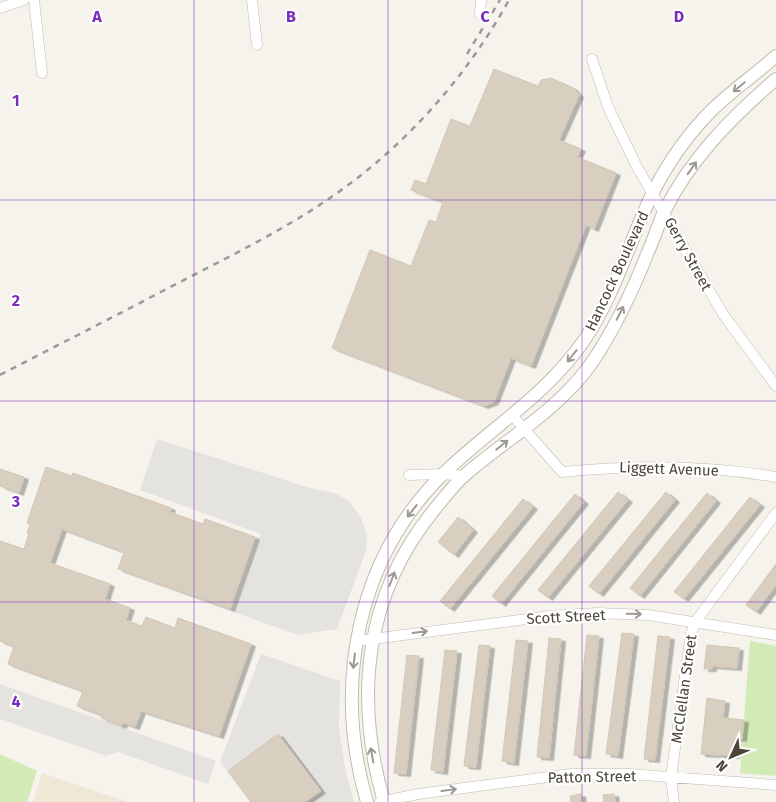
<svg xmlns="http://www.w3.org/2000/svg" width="776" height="802" font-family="'Fira Sans',sans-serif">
<defs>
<filter id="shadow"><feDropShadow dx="4.5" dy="2.5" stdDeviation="0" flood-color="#0004"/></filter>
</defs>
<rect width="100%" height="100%" fill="#f6f3ec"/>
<path fill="#efe8d6" d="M42 773 128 802H33Z"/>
<path fill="#d2eab5" d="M750 641 776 646V776L740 773Z
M0 754 37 771 27 802H0Z"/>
<path fill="#e5e3e0" d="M157 439 313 489 335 493 349 501 361 518 367 535 366 551 337 629 298 635 234 612 261 534 140 490Z
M261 654 340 681 339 728 345 768 354 802H250L220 762Z
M0 684 216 761 208 784 118 752 106 756 0 719Z"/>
<path fill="#d8cfc1" stroke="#d3c7b4" filter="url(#shadow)" d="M494 69 538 86 541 80 551 78 573 88 579 95 559 140 581 149 577 157 616 173 594 229 586 225 531 366 511 358 494 402 484 406 332 348 370 250 411 266 429 220 436 222 443 202 411 190 415 180 426 184 451 119 470 126Z
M46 467 72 476 73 473 171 508 170 512 203 524 205 519 255 537 230 609 118 569 124 552 62 529 50 563 110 584 105 599 130 608 126 620 142 626 146 617 175 628 178 618 251 644 219 736 141 711 135 727 123 723 122 726 101 718 102 715 77 706 83 691 8 664 14 646 0 641V541L24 549 29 533H27L30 524 27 523Z
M0 469 24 477 19 493 0 486Z
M618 492 628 500 548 598 538 590Z
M666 492 675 500 599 594 589 586Z
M707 493 716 501 640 596 630 588Z
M575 494 584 502 501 604 492 596Z
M750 497 760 505 684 599 674 592Z
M523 499 533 507 450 609 440 601Z
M458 517 473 530 454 555 438 542Z
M776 564V585L756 612 746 605Z
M622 633 634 634 618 756 606 754Z
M587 635 599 636 586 756 574 755Z
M658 636 670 637 655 760 644 759Z
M549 638 561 639 549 758 537 757Z
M516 640 528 641 514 763 502 761Z
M479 645 490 646 476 767 464 766Z
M707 645 739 648 737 668 712 666V669H704Z
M445 650 457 651 443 772 431 770Z
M407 655 419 656 406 774 394 773Z
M707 698 725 701 723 718 744 720 742 739 737 738 735 756 701 754Z
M278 734 321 791 305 802H251L228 771Z
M581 794 582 802H571L570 796Z
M614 794 615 802H604L603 795Z"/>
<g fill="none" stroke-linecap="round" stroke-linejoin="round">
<defs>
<path id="minor" d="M34 0 42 73
M252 0 257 45
M0 8 24 0
M480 14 481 0
M592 59 608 107 637 167 723 314 776 386
M512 415 562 472C634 465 705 465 776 477
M409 475 443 474 464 476
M357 641 550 616 597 613 648 615 776 635
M380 802 418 794 571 774H629L776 785
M674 802 671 777 691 633 696 621 776 513"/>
<path id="tertiary" d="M367 802C333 686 356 558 445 472 493 426 546 396 585 339 615 294 630 240 653 192 668 163 688 134 711 111 731 91 755 75 776 56
M384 802C354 698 364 596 434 510 444 498 454 484 466 474 508 438 561 408 593 361 615 328 633 290 648 252 654 239 658 225 664 212 690 159 732 117 776 79"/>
</defs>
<use href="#minor" stroke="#c2bbae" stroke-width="11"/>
<use href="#tertiary" stroke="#c2bbae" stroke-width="14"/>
<use href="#minor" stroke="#fff" stroke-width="10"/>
<use href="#tertiary" stroke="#fff" stroke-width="12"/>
<path stroke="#9a9a9a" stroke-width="2.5" stroke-dasharray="6 6" stroke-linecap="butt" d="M467 54 500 0
M0 375C60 344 119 314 178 283 228 257 278 233 324 202 401 151 464 81 509 0"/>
</g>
<defs><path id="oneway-shaft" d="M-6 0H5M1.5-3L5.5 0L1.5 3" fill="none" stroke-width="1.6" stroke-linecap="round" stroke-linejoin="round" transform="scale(1.25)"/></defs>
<g stroke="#9c9892">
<use href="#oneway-shaft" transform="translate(739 87) rotate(141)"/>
<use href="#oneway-shaft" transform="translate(692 168) rotate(-55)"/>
<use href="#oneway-shaft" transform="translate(620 313) rotate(-63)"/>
<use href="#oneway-shaft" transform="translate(572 356) rotate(128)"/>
<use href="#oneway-shaft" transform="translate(502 445) rotate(-39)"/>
<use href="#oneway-shaft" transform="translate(412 511) rotate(128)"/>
<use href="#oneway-shaft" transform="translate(392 579) rotate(-69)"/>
<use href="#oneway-shaft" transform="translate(634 614) rotate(1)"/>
<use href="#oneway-shaft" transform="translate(420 632) rotate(-7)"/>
<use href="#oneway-shaft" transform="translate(354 661) rotate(97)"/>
<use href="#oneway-shaft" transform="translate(372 755) rotate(-100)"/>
<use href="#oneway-shaft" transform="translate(449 790) rotate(-8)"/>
</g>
<path fill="none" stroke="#7b2cbf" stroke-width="1" stroke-opacity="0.55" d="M194 0V802M388 0V802M582 0V802M0 200H776M0 401H776M0 602H776"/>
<g text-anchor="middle" stroke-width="4.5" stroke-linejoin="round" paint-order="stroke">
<g font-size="15" fill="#4b4439" stroke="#fff">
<text transform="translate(688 254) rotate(61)" y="5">Gerry Street</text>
<text transform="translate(617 271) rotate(-65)" y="5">Hancock Boulevard</text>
<text transform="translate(669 469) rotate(2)" y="5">Liggett Avenue</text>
<text transform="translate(566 617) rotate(-3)" y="5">Scott Street</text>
<text transform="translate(684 689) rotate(-82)" y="5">McClellan Street</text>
<text transform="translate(592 777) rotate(-1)" y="5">Patton Street</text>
</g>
</g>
<g font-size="16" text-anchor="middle" font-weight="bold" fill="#7b2cbf" stroke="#fff" stroke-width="4.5" stroke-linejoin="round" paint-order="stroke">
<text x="97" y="22">A</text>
<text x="291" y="22">B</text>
<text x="485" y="22">C</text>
<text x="679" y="22">D</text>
<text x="16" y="106">1</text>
<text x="16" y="306">2</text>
<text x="16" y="507">3</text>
<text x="16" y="707">4</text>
</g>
<g transform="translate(731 757) rotate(226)" stroke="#ffffff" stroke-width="4" paint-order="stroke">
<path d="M0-4L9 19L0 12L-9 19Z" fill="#4b4439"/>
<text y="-8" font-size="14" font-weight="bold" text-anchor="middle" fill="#4b4439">N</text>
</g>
</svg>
